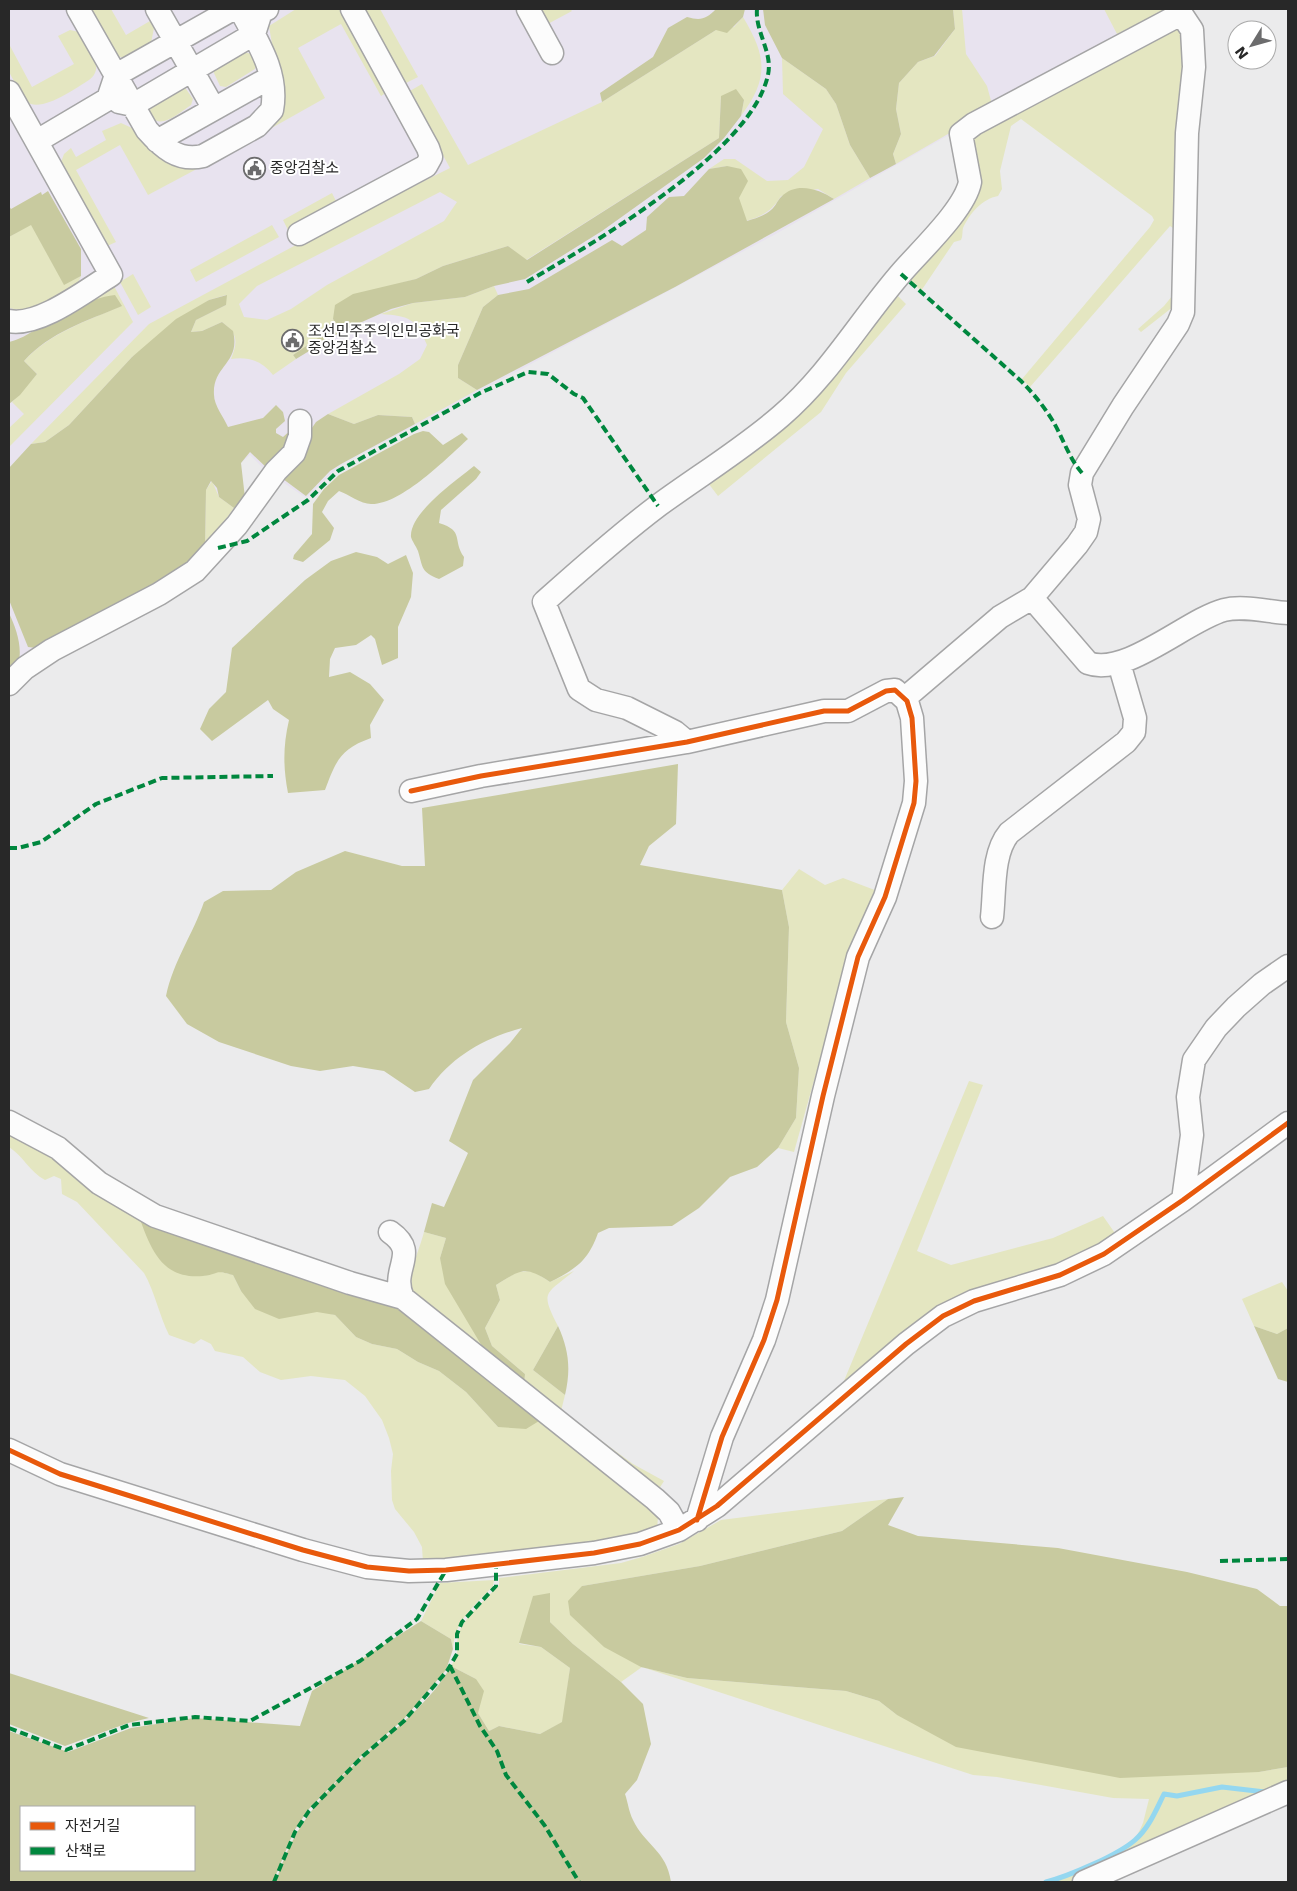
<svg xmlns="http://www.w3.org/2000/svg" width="1297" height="1891" font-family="'DejaVu Sans','Noto Sans KR',sans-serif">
<rect width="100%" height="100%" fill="#ebebec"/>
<path fill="#e8e3ef" d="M9 9H1169L774 235 341 465 306 498 265 470 250 455 226 476 239 510 205 556 9 676Z"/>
<path fill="#e4e6c1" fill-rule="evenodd" d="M87 9H111L126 35 150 21 154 28 151 43 124 58 117 56Z
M296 9H344L389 91 381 96 341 24 298 48 325 98 261 134 273 50 269 26Z
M362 9H380L418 77 404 84Z
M535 9H570L572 11 544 26Z
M953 9H962L966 54 987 86 993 108 896 164 893 154 901 134 896 109 899 83 918 62 935 56 955 29Z
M1104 9H1168L1117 34Z
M743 17C767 57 769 78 741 116L744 100 721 96 719 138 526 260 508 246 443 266 416 279 387 287 333 319 338 325 293 355 296 359 273 375C262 361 248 356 231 359 238 341 238 334 222 322L202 331 191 332 196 320 226 305V295L209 300 132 357 69 425 45 442 31 444 149 324 294 246 450 168 408 92 422 84 468 165 602 102 716 30 734 27ZM440 192 457 202 444 221 327 285 291 309 267 320 244 317 239 304 257 286Z
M1173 27 1177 29 1183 36V299L1141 332 1138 329 1164 306 1177 290 1179 232 1170 226 1030 387 1022 379 1150 227 1154 220 1152 216 1021 119 1011 126 1000 171 1002 189 998 196C982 199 970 213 963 228 962 232 963 236 961 240L954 242 921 291 904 274 949 224 970 138Z
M70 30 79 32C87 45 107 67 89 80 74 89 41 114 25 101L9 72V44L32 87 74 64 58 36Z
M245 52 254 55 257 64 255 69 226 87 220 86 213 71Z
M782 58 826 89 836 104 850 145 870 178 834 199 818 189 781 196C772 211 763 216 746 221L727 166 709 169 724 159H735L767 181 788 180 804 167 823 129 783 94Z
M184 86 193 99 191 105C182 111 161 130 152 117 149 113 150 109 151 105Z
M121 123 132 128 148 142 208 163 148 195 120 145 76 170 116 242 105 247 61 162 64 154 71 148 76 157 106 140 102 131Z
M332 193 338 205 289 232 283 220Z
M31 224 64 284 81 276 77 285 30 312 9 308V237Z
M272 225 279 237 196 282 190 270Z
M133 274 151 307 138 315 120 282Z
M114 286 133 322 9 447V428L24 414 12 402 37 374 24 361C50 333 87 321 121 306L115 296 81 305Z
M494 286 498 295 483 307 458 365V378L477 390 415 424 412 417 378 415 354 424 328 414 399 374 420 359 427 345C416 318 409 316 381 314L413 303 465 297Z
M892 290 906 304 846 373 821 412 718 496 705 479Z
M212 481 219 497 234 508 205 549 206 490Z
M799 869 825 885 843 878 880 892 852 945 794 1152 778 1148 796 1118 799 1068 786 1022 789 927 782 890Z
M969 1081 983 1085 917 1251 951 1265 1053 1238 1103 1216 1117 1236 1028 1278 841 1388Z
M9 1130 27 1139 138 1214 203 1276 218 1271 233 1275 241 1291 335 1315 356 1337 372 1344 397 1349 418 1362 439 1371 466 1392 498 1427 544 1418 658 1517 657 1529 606 1547 423 1563 422 1547 414 1532 395 1509 392 1500 391 1471 393 1454 389 1438 382 1420 365 1396 345 1380 311 1376 281 1380 260 1372 243 1357 215 1351 211 1344 201 1339 194 1344 169 1335C159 1315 155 1292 144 1273L77 1202 62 1194 61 1179 54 1176 45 1180C30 1172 23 1156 9 1147Z
M424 1232 446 1238 440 1258 489 1358 414 1294C406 1275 419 1252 424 1232Z
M533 1271 550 1282 574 1271C545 1295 540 1291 558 1326L533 1370 565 1395 561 1411 633 1464 664 1481 657 1492 524 1386 525 1374 492 1346 485 1328 500 1300 496 1285 517 1272Z
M1282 1282 1288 1291V1328L1277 1334 1254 1326 1242 1299Z
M888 1499 842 1531 700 1566 582 1586 641 1667 687 1678 846 1691 879 1701 897 1715 1259 1772 1288 1767V1784L1262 1791 1222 1786 1177 1794 1163 1793 1147 1824 1136 1838 1143 1823 1149 1799 1113 1798 997 1777 973 1775 642 1667 621 1682 573 1644 550 1622V1593L519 1644 541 1647 570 1668 563 1722 540 1734 499 1726 489 1731 478 1713 476 1679 451 1666C462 1648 454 1648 459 1633 463 1619 488 1597 499 1585V1578L621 1563 642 1557 679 1544 721 1520Z
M494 1580 493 1586C474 1607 455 1619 453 1649L451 1639 421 1621 440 1583Z
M1222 1788 1262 1794 1078 1882H1050C1071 1876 1123 1854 1138 1839 1150 1827 1157 1811 1164 1795L1177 1797Z"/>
<path fill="#c8ca9f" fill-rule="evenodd" d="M716 9H745L743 17 727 33 716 30 602 102 600 93 653 57 668 28 687 17C701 21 706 19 716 9Z
M763 9H953L955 29 934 56 918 62 899 83 896 109 901 134 893 154 896 164 870 178 850 145 836 104 826 89 782 58 765 25Z
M736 89 744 100 741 116 724 138 704 158 602 231 525 279 494 286 465 297 413 303 391 309 344 330 296 359 293 355 337 325 333 319 335 305 353 294 416 279 443 266 508 246 527 260 719 138 721 96Z
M727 166 741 169 748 181 739 198 747 221C756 218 764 216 771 210 776 206 777 201 781 197 796 181 819 189 834 199L675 287 477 390 458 378V365L483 307 498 295 529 289 612 240 622 246 646 230 647 217 669 197 684 196 709 169Z
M48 191 81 249V276L64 285 31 225 9 237V206L11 209 41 192 42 195Z
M115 295 122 306C87 321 50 332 24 361L37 374 20 395 9 404V342C19 340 28 334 37 329 61 316 87 298 115 295Z
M227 295 226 305 196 320 191 332 202 331 222 322 233 331C241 364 212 365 214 395 214 405 224 418 228 427L263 418 276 405 283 412 285 421 276 429V433L283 437 292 429 293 438 268 469 250 452 241 463 245 498 234 508 219 497 217 488 211 481 206 490 205 549 173 574 36 648 28 647 9 600V468L31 444 45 442 69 425 132 357 176 319 209 300Z
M328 414 354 424 378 415 412 417 415 424 341 464 330 471 306 496 279 476 316 422Z
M423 431 429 432 443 445 462 433 468 439C447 458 401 505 371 504 361 504 348 494 339 491L328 501 322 512 334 528 330 540 303 562 293 559 294 555 312 534 313 504 324 489 339 475 414 434Z
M474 466 481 472 476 479 441 510 439 523C465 531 452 540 464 557L463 566 439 579C421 572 423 568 418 551 416 546 412 541 411 537 409 513 457 480 474 466Z
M356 552 377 557 388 564 406 555 413 573 411 597 398 627V658L382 665 375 639 371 635 356 645 335 648 330 659 329 677 350 672 370 684 384 700 370 725 371 738C340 749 336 761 325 790L288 793C283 767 283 746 289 720L273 709 268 700 212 741 200 729 209 709 226 692 232 648 305 580 331 561Z
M9 613C16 628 22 645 19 661L9 669Z
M678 764 676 824 649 846 640 865 782 890 789 927 786 1022 799 1068 796 1118 778 1148 757 1167 730 1177 699 1208 672 1226 609 1228 598 1233C588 1261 576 1269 550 1282 524 1265 521 1270 496 1285L500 1300 485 1328 492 1346 525 1374 524 1386 489 1358 445 1284 440 1258 446 1238 424 1232 432 1203 444 1207 468 1153 449 1141 473 1080 510 1043 522 1028C485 1038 452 1056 429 1089L415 1092 384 1071 353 1066 320 1071 291 1066 219 1042 187 1024 166 996C173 962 193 934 204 902L223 891 271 890 296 872 345 851 402 866H425L422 808Z
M138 1214 388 1299 544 1418 526 1429 498 1427 466 1392 439 1371 418 1362 397 1349 372 1344 356 1337 335 1315 317 1312 279 1319 255 1309 241 1291 233 1275C213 1269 220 1274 203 1276 160 1280 150 1246 138 1214Z
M558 1326C569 1350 571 1369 565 1395L533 1370Z
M1254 1326 1277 1334 1288 1328V1382L1278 1379Z
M904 1497 888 1525 918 1536 1058 1548 1187 1572 1257 1589 1280 1606H1288V1767L1259 1772 1120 1778 956 1747 897 1715 879 1701 846 1691 687 1678 641 1667 604 1647 570 1615 568 1601 582 1586 700 1566 842 1531 888 1499Z
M550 1593V1622L573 1644 621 1682 643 1704 651 1744 637 1780 625 1794C628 1803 629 1812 633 1820 644 1844 667 1851 671 1882H276C292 1828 322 1793 364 1756 395 1729 430 1703 451 1666L476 1679 484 1691 478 1713 489 1731 499 1726 540 1734 562 1722 570 1668 541 1647 519 1643 533 1596Z
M421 1621 451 1639 453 1649 446 1670 403 1720 362 1755 308 1810 294 1831 273 1882H9V1731L68 1752 131 1728 194 1718 300 1726 312 1691ZM21 1807H194V1870H21Z
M9 1673 149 1718 128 1723 65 1746 9 1724Z"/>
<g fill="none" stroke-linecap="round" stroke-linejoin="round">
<path stroke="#94d7f0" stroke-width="5" d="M1046 1882C1069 1876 1118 1855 1135 1840 1149 1828 1156 1810 1164 1794L1177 1796 1222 1787 1265 1792"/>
<defs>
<path id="minor" d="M78 9 147 130C162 147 178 162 203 156L257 126 272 110C279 73 257 41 240 9
M157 9 214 109
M528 9 552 53
M9 92 111 275C85 291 39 327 9 321
M119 102 133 105 254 34 261 12 267 9
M37 141 108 99 116 75 233 9
M157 141 271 77
M299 234 426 166 431 157 428 148 352 9
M1032 598 1088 663C1126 677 1187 620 1224 610 1243 605 1269 612 1288 613
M9 684 25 668 52 650 159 594 195 571 237 525 276 471 294 453 300 436V421
M905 698 1000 617 1032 598 1077 545 1086 532 1089 519 1080 485 1082 473 1123 406 1178 324 1183 312 1187 133 1194 67 1192 30 1178 9
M687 742 675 732 627 708 596 700 579 689 544 602C581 569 619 535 659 505 700 475 743 449 781 416 829 375 861 319 902 272 921 250 965 209 970 182L961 134 974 124 1181 14
M411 791 481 776 687 742 824 711H848L886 691 895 690 907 701 912 718 916 781 914 803 885 897 858 957 823 1096 777 1300 764 1340 722 1437 697 1520
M992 917C995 891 992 853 1009 833L1126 742 1134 732 1135 718 1119 663
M9 1122 58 1148 99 1183 155 1216 350 1283 403 1298
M1183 1200 1192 1135 1188 1097 1194 1060 1216 1028 1236 1007 1262 984 1288 966
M390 1232C421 1254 389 1268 403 1298L655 1499 669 1512 679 1530
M9 1450 60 1474 303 1550 367 1567 409 1571 446 1570 594 1553 640 1544 679 1530 717 1506 906 1344 943 1316 974 1301 1060 1275 1104 1254 1183 1200 1288 1123
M1084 1882 1288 1792"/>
</defs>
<use href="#minor" stroke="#a5a5a6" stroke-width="25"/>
<use href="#minor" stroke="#fcfcfc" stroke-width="22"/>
<path stroke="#00873e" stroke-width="4" stroke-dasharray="8 4" stroke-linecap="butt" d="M901 274 1021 381C1032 392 1042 404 1051 418 1062 435 1068 457 1082 473
M527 282C593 243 751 153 768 75 773 52 755 32 757 9
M218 548 247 541 308 500 338 471 480 393 528 372 548 374 574 394 583 398 658 506
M9 848H18L41 842 96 804 162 778 273 776
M1220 1561 1288 1559
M450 1666 480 1726 497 1751 506 1775 545 1826 579 1882
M9 1728 66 1750 129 1725 195 1717 250 1721 360 1661 417 1619 446 1570
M274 1882 295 1832 309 1811 363 1756 404 1721 447 1671 457 1654V1634L462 1622 496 1586V1564"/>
<defs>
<path id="cycleway" d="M411 791 481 776 687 742 824 711H848L886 691 895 690 907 701 912 718 916 781 914 803 885 897 858 957 823 1096 777 1300 764 1340 722 1437 697 1520
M9 1450 60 1474 303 1550 367 1567 409 1571 446 1570 594 1553 640 1544 679 1530 717 1506 906 1344 943 1316 974 1301 1060 1275 1104 1254 1183 1200 1288 1123"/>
</defs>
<use href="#cycleway" stroke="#fff" stroke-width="8"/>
<use href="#cycleway" stroke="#e8590c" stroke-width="5"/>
</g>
<defs>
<symbol id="civic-ring" viewBox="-11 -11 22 22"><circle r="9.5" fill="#fff" stroke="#6c6c6d" stroke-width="1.5"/><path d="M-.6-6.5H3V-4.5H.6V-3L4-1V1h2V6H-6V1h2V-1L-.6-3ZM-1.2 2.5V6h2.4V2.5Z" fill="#6c6c6d"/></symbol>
</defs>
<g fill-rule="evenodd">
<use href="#civic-ring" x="242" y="156" width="25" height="25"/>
<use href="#civic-ring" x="280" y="328" width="25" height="25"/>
</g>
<g text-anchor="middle" stroke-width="4" stroke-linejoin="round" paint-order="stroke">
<g font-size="15" fill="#282828" stroke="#fff" text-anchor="start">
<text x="270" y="173">중앙검찰소</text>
<text x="308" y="336">조선민주주의인민공화국<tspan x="308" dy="17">중앙검찰소</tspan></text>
</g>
</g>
<rect width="1297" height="1891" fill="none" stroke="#282828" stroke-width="20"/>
<rect x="20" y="1806" width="175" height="65" fill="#ffffff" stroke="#a9a9a9"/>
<rect x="30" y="1822" width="25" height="8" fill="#e8590c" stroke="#a9a9a9"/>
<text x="65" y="1831" font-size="15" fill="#282828">자전거길</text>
<rect x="30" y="1847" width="25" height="8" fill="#00873e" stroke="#a9a9a9"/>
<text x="65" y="1856" font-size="15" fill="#282828">산책로</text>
<g transform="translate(1252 45) rotate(233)"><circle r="24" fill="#ffffff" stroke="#a9a9a9"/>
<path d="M0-4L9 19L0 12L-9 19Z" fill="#6c6c6d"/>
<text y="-8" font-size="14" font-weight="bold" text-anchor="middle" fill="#282828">N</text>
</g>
</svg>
